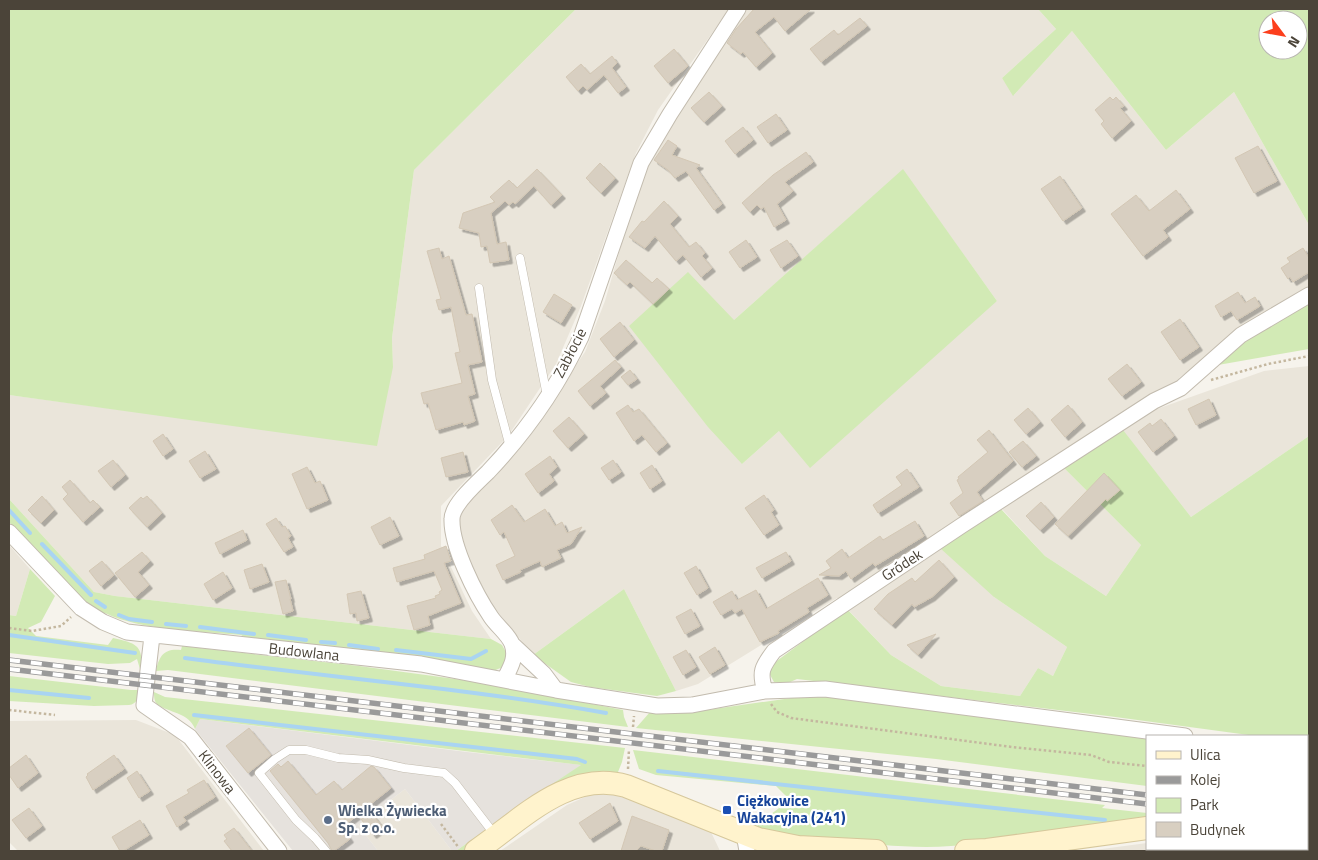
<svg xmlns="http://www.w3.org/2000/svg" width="1318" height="860" font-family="'Titillium Web',sans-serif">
<defs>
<filter id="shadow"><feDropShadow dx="3.5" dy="3.5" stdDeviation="0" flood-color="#0004"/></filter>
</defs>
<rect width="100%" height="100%" fill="#f6f3ec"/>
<path fill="#eae5da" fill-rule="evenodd" d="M576 9H729L658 110 636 153 581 306 556 364 508 436 441 506V546L472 611 491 639 115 596 94 592 9 499V395L129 411 393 367 392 338 414 170Z
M746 9H1038L1056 29 1002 78 1014 95 1072 31 1166 150 1234 92 1309 225V291L1180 377 1157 409 1264 371 1309 366V436L1191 517 1123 431 1063 467 1141 545 1106 596 1045 556 1002 509 994 597 1067 647 1053 676 1038 668 1020 696 941 686 891 655 837 598 698 684 676 691 624 589 533 655 493 606 457 539 456 517 465 501 513 456 585 352 605 301 646 160 671 119ZM903 170 997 301 779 431 742 464 734 320Z
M9 545 30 569 16 616 9 615Z
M136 720 175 735 264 851H18L9 842V721Z
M405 789 452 851H378L358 825Z
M596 792 620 795 711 832 720 851H500L567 805Z
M1147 843V849H1276L1291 851H1087Z"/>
<path fill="#e6e2dd" d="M200 719 467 752 582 765 516 808 456 851H452L405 789 358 825 378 851H293L195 729Z"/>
<path fill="#d2eab5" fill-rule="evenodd" d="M9 9H576L414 170 392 338 393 367 377 446 9 395Z
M1038 9H1309V225L1234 92 1166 150 1072 31 1013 96 1002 78 1056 29ZM1268 20H1298V50H1268Z
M903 169 997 301 810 468 779 431 742 464 708 427 629 326 688 272 734 320Z
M1309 302V349L1218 365 1233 347Z
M1123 430 1191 517 1309 436V744L1307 743V736H1256L1108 716 797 679 788 683 774 682 769 673 774 663 847 609 891 655 941 686 1020 696 1038 668 1053 676 1067 647 994 597 940 548 1001 509 1045 556 1106 596 1141 545 1063 467Z
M9 499 94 592 115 596 491 639 502 645 508 656 503 667 493 671 249 640 241 635C200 631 142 631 105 613L101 615 84 602 9 522Z
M30 569 55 596 41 622 28 628 36 636 108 645 113 638C134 643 144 644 141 669H140L137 659 130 663 108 664 9 653V615L16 616Z
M624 589 676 691 657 696 590 687 571 682 533 655Z
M182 646 359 666 485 683 623 710 624 717 628 727 168 670 156 671C159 656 164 648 181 650Z
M9 676 131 690H140C138 698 137 704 129 705L94 706 9 701Z
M154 692 165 697 625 748 622 762 618 772 593 773 466 851H456L516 808 581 765 200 719 195 729C189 712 168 713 157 704 154 701 154 696 154 692Z
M798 697H829L916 707 1147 739V786L936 759 636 728 650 712 686 713Z
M633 750 1105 805 1102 808 1147 813V819C1082 829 1016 842 951 846 913 849 874 844 837 841 809 839 780 839 755 826L790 800 776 786 656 775 639 769Z"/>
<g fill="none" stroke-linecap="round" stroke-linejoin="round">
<path stroke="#a9d4f2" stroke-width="4" d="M9 510 30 533
M42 544 91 595
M96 601 105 607
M119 615 129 619 152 622
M166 624 186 626
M200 627 254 634
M9 635 135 653
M268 635 306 640
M321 642 335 643
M349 645 378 649
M396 650 471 659 486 651
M185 658C325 677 466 688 606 713
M9 690 89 698
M194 715 577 759 585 762
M658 771 1105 820"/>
</g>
<path fill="#d8cfc1" stroke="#d3c7b4" filter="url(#shadow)" d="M754 9H811L785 31 774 17 755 32 772 53 756 67 743 52 741 54 727 43 736 29Z
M860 18 867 26 821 62 810 49 834 30 838 35Z
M674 49 688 66 668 83 654 66Z
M612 56 617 63 612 68 626 87 618 93 604 75 587 90 583 86 578 91 566 77 581 64 590 74Z
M709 92 722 106 704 122 691 108Z
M1110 97 1113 100 1116 97 1124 106 1120 108 1131 121 1112 138 1101 124 1104 121 1095 110Z
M776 114 787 130 768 143 757 127Z
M743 127 753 140 735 154 725 141Z
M668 140 677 146 672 155 700 165 696 168 722 204 714 210 686 171 675 178 668 170 654 160Z
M1258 146 1277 181 1254 193 1235 158Z
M806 152 813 162 785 182 793 191 777 204 786 220 774 227 764 207 761 209 757 205 750 212 742 203 773 175Z
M600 163 615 178 601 193 586 178Z
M537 169 562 195 551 205 534 186 515 204 513 202 509 205 505 201 491 213 497 244 506 242 509 260 490 263 487 246 481 247 479 233 459 228 463 213 495 202 490 197 509 180 517 188Z
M1060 176 1082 208 1063 221 1041 189Z
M1176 190 1190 209 1163 230 1168 237 1143 256 1111 214 1136 195 1149 211Z
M664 201 678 216 670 224 689 247 696 242 705 253 702 256 712 268 701 277 683 255 676 261 655 236 645 248 629 237 642 221 644 222Z
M746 240 757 257 740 268 729 252Z
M787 240 798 256 781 268 770 250Z
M439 248 442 259 449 256 466 315 472 314 482 362 468 365 475 394 468 396 475 421 464 425 463 422 436 430 428 403 424 404 421 393 462 383 455 353 460 352 451 307 439 310 436 300 441 299 427 251Z
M1303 248 1309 258V272L1293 282 1290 277 1288 279 1281 268 1290 262 1287 258Z
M626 260 652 283 657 278 669 289 653 304 630 282 627 285 614 273Z
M1238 292 1245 303 1255 297 1260 306 1237 320 1231 311 1221 317 1215 306Z
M554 294 572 305 561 323 543 312Z
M1180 319 1199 347 1180 360 1161 332Z
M620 322 634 340 614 357 600 339Z
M615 360 621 367 600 386 606 393 590 406 578 391Z
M1127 364 1141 382 1122 396 1108 379Z
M630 370 637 379 628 385 621 377Z
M1209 399 1216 415 1196 425 1188 409Z
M628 405 633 412 639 409 667 443 656 452 642 435 634 441 616 413Z
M1068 405 1082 422 1065 437 1051 420Z
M1028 408 1040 422 1026 434 1014 420Z
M569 417 584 434 568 448 553 431Z
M1161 419 1174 436 1153 452 1138 432 1150 423 1152 426Z
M989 430 1013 461 977 492 983 501 959 516 950 503 963 493 957 480 959 479 958 477 988 452 977 440Z
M163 434 173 449 163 456 153 441Z
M1023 441 1036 456 1022 467 1009 452Z
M205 451 216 469 200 478 189 461Z
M463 452 468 472 446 477 441 458Z
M550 456 557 467 549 474 554 481 538 493 525 474Z
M113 460 125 475 111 487 98 471Z
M613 460 621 472 609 480 601 468Z
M652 465 662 481 650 489 640 473Z
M307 467 315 483 320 481 328 500 307 509 292 474Z
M907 469 919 487 878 513 873 505 902 485 896 477Z
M1104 473 1120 490 1107 501 1106 499 1068 536 1055 524Z
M70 480 90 503 93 500 100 507 83 522 63 499 68 494 62 487Z
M764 495 774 510 771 512 779 525 764 535 745 508Z
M42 496 54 510 41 523 28 510Z
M147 496 162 513 147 527 129 508 141 497 143 499Z
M1041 502 1054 517 1040 530 1026 516Z
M512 505 524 522 545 509 555 526 562 522 567 533 582 527 571 544 557 550 561 558 542 567 540 561 520 570 521 572 503 580 496 565 515 556 504 532 500 535 491 520Z
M390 517 399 536 380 545 371 527Z
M276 518 282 527 285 526 291 536 288 538 293 547 284 552 266 524Z
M915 521 924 536 875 566 873 563 851 579 846 571 839 576 819 575 831 568 826 561 842 549 848 558 880 536 883 540Z
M243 530 247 540 220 554 215 543Z
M446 546 451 561 444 563 461 603 428 616 430 625 414 630 407 606 436 598 435 596 440 594 439 592 442 590 434 571 397 582 393 568 425 559 424 555Z
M142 552 150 561 138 572 149 585 135 597 115 573Z
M786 552 791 561 762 578 756 568Z
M939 560 954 577 932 597 914 607 912 604 892 625 874 609 888 594 912 578 915 582Z
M102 561 114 575 101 586 89 571Z
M262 564 269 582 250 589 244 570Z
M696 566 708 588 697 595 684 573Z
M223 572 232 588 213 600 204 584Z
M818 578 828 595 807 608 809 612 778 631 779 633 760 642 742 609 735 613 732 609 721 615 713 602 732 591 737 600 756 590 766 609Z
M286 580 291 599H290L293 611 283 614 275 582Z
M361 591 369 618 357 621 356 613 350 614 347 594Z
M691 609 700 626 685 634 676 617Z
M936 634 918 655 907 645Z
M715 647 725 665 710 674 699 657Z
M686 650 696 667 683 675 673 657Z
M249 728 271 755 248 773 226 746Z
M26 755 38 773 18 788 9 775V768Z
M114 755 124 769 93 790 86 777 88 775 87 774Z
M288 761 316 795 334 781 342 790 371 766 374 767 391 788 367 807 383 828 373 835 358 815 342 827 350 839 334 851H332L328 843 270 771 278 764 281 767Z
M137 771 150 791 139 798 127 778Z
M204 780 215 797 183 817 186 821 177 827 166 806 189 793 187 790Z
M610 803 618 821 590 839 579 823Z
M29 808 42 826 26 838 12 820Z
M632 816 669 830 662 851H656L641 846 636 851H621Z
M140 820 149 835 123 851H120L112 837Z
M234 828 252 851H232L224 841 227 839 224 835Z"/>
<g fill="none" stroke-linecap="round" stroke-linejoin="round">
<defs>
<path id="lane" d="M520 258 547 396
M479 288 492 380 510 447
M326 851 315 838 296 820 259 773 275 759 289 750H306L338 758 368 760 404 768 444 773 455 783 495 835
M1159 851 1160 849"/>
<path id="street" d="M9 532 81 608 103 622 127 632 421 664 556 690 657 706 692 705 765 691 825 689 1185 736
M152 636 144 705 190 737 279 851
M512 644 544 674 556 690
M504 680C510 668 517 658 512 644 509 635 497 626 491 617 476 595 451 546 452 519 452 504 478 482 488 472 526 432 558 386 581 337L641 163 670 114 738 9
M765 691C759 672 762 667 774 651L961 526 1154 401 1181 388 1241 335 1309 295
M1307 755 1309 756
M744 834 747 851"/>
<path id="secondary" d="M1307 843H1309
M476 851C520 821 568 769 626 786L758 839 798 847 876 851
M966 851 987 850 1147 828"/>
</defs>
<use href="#lane" stroke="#c2bbae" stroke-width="9"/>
<use href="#street" stroke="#c2bbae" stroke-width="17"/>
<use href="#secondary" stroke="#d6c79b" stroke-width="24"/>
<path stroke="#c4b79f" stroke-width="2.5" stroke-dasharray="2.5 2.5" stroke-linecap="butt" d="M1211 380 1268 364 1309 356
M9 628 32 631 61 626 71 617
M771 704 777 712 791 718 1012 747 1091 755 1109 762 1147 766
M9 710 55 715
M633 727 634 716
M628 769 629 749
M1307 781H1309
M441 824 459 848"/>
<use href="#lane" stroke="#fff" stroke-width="8"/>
<use href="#street" stroke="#fff" stroke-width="15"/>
<use href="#secondary" stroke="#fff3cd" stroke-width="22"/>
<defs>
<path id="rail" d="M9 660 1147 795
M9 669 1147 804
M1307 814H1309
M1307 823H1309"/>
</defs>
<use href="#rail" stroke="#9a9a9a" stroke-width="5.5"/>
<use href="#rail" stroke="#fff" stroke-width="4" stroke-dasharray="11" stroke-linecap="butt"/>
</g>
<rect fill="#1a4fb4" stroke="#fff" stroke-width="2" x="722" y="805" width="10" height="10" rx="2.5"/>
<circle fill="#5c6f8a" stroke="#fff" stroke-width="2" cx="328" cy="820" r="5"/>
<g text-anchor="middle" stroke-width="4.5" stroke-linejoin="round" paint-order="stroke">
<g font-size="15" fill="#4b4439" stroke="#fff">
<text transform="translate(570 353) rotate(-63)" y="5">Zabłocie</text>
<text transform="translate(902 565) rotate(-33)" y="5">Gródek</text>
<text transform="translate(304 652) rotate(6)" y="5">Budowlana</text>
<text transform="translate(217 772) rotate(52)" y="5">Klinowa</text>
</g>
<g font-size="15" font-weight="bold" fill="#164399" stroke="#fff" text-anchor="start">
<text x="737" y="806">Ciężkowice<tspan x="737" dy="17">Wakacyjna (241)</tspan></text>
</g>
<g font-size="15" font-weight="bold" fill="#4e5e75" stroke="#fff" text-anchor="start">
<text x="338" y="816">Wielka Żywiecka<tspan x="338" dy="17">Sp. z o.o.</tspan></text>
</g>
</g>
<rect width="1318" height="860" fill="none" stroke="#4b4439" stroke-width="20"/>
<rect x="1146" y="735" width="162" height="115" fill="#ffffff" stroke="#b7b4b0"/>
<rect x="1156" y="751" width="25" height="8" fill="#fff3cd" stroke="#b7b4b0"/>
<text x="1190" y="760" font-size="15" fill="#4b4439">Ulica</text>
<rect x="1156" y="776" width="25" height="8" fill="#9a9a9a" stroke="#b7b4b0"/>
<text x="1190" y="785" font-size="15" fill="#4b4439">Kolej</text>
<rect x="1156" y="798" width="25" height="15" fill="#d2eab5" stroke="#b7b4b0"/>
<text x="1190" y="810" font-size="15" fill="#4b4439">Park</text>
<rect x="1156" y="822" width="25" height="15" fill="#d8cfc1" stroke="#b7b4b0"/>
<text x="1190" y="835" font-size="15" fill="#4b4439">Budynek</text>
<g transform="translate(1283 35) rotate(122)"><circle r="24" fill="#ffffff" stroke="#b7b4b0"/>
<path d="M0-4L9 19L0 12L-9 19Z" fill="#fc3f1d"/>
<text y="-8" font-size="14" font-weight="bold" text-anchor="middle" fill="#4b4439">N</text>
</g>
</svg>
